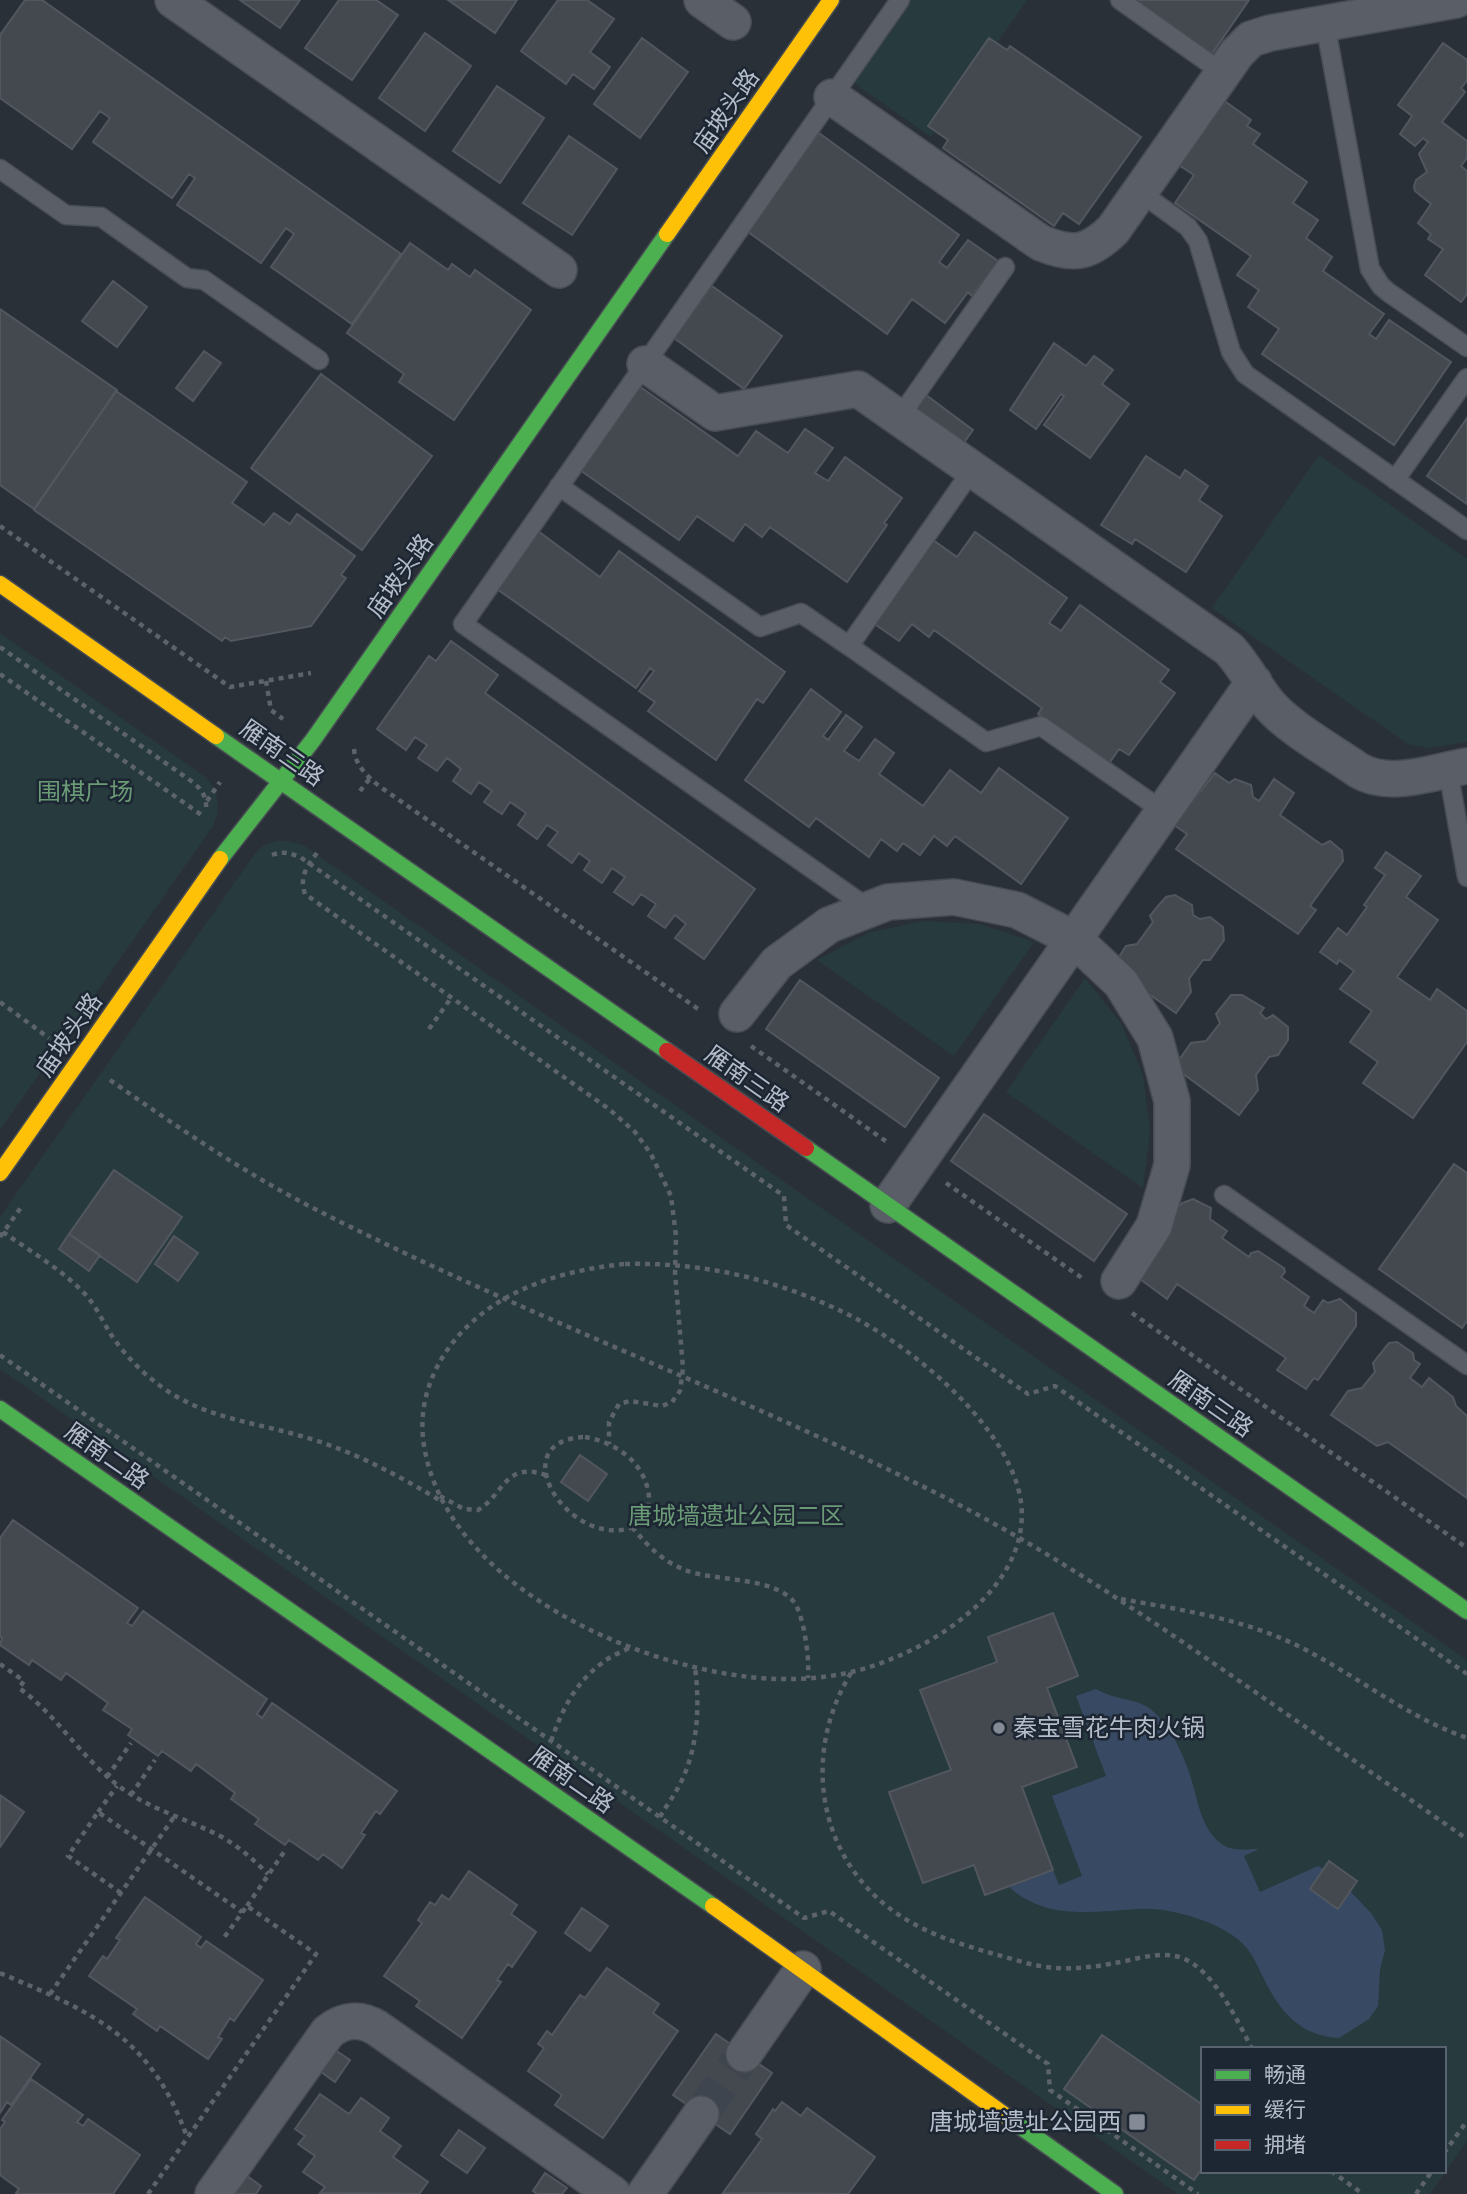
<svg xmlns="http://www.w3.org/2000/svg" width="1467" height="2194" font-family="'PT Sans Narrow','Noto Sans SC',sans-serif">
<rect width="100%" height="100%" fill="#2a3038"/>
<path fill="#273a3e" fill-rule="evenodd" d="M908 0H1027L931 137 851 81Z
M1319 455 1467 559V742L1430 748 1408 744 1212 608Z
M0 633 204 776C219 790 221 808 213 826L0 1130Z
M277 841H289L305 846 1467 1660V2141L1430 2194H1178L0 1369V1217L254 855 263 846ZM1203 2049H1444V2171H1203Z
M923 921 979 924 1034 942 954 1056 817 960 868 933Z
M1085 978 1121 1023 1143 1075 1150 1131 1143 1188 1006 1092Z"/>
<path fill="#384963" d="M1096 1689C1117 1702 1141 1696 1158 1716 1173 1732 1182 1752 1189 1772 1198 1797 1200 1834 1227 1847 1237 1851 1249 1849 1259 1849L1244 1856 1260 1892 1318 1866 1323 1869 1310 1889 1338 1909 1350 1891 1371 1913 1382 1930 1385 1950 1380 1970 1378 2006 1369 2019 1339 2038C1300 2036 1280 2012 1264 1979 1258 1968 1254 1956 1245 1946 1236 1936 1223 1929 1210 1923 1187 1914 1161 1907 1136 1909 1092 1912 1045 1920 1009 1887L1053 1870 1059 1885 1082 1876 1052 1796 1106 1776 1076 1696Z"/>
<path fill="#444950" stroke="#52575f" stroke-width="2" d="M25 0H42L401 254 352 324 271 267 294 234 286 228 261 263 177 205 195 178 189 174 172 198 93 142 110 118 100 111 72 149 0 98V35Z
M240 0H300L280 28Z
M339 0H376L398 15 352 80 305 48Z
M448 0H517L495 33Z
M558 0H587L614 19 590 52 610 67 594 89 573 74 566 84 521 51Z
M1132 0H1249L1211 55Z
M425 33 471 66 425 131 379 98Z
M642 38 688 72 640 138 594 104Z
M989 38 1007 50 1010 46 1141 137 1079 224 1063 213 1054 226 943 148 948 140 928 126Z
M1443 43 1467 60V81L1461 88 1465 92 1442 122 1467 141V158L1461 166 1467 171V294L1461 302 1425 275 1443 249 1428 239 1431 234 1418 223 1431 204 1415 191 1414 186 1416 180 1427 172 1419 154 1428 142 1423 138 1415 146 1400 134 1412 116 1398 105Z
M497 86 544 118 500 183 453 151Z
M1219 97 1251 120 1247 126 1260 134 1253 144 1307 182 1293 203 1318 220 1306 238 1332 257 1323 271 1384 314 1369 334 1376 339 1389 320 1451 362 1394 445 1262 354 1279 329 1248 307 1259 290 1237 275 1251 256 1175 203 1194 175 1174 162Z
M819 133 959 235 939 262 947 268 968 240 998 261 972 296 968 292 945 323 912 299 887 334 747 231Z
M569 136 617 169 572 235 523 203Z
M410 243 448 270 452 264 470 277 475 270 531 310 454 420 399 382 404 374 347 333Z
M113 281 147 307 117 347 82 321Z
M712 286 782 336 744 389 674 338Z
M0 309 117 390 34 509 0 485Z
M1054 343 1086 366 1094 356 1113 370 1102 384 1129 404 1090 458 1044 425 1064 396 1061 394 1036 429 1010 410Z
M204 351 221 363 193 401 176 388Z
M321 374 432 456 362 550 251 468Z
M639 386 738 456 756 431 788 453 805 429 833 448 815 473 828 481 845 457 902 498 884 523 887 525 847 582 770 527 762 537 745 524 733 541 697 516 679 540 580 470Z
M914 386 973 430 955 455 896 409Z
M116 391 247 482 232 503 264 525 274 513 290 524 297 514 355 556 341 575 346 578 311 626 231 641 225 637 222 641 34 510Z
M1467 418V504L1427 476Z
M1146 456 1180 478 1185 470 1208 486 1199 500 1222 516 1186 572 1135 539 1132 544 1101 525Z
M538 531 600 577 619 551 785 672 763 703 757 699 716 760 648 711 655 702 639 691 654 671 650 668 636 688 497 589Z
M975 532 1067 598 1049 623 1061 631 1080 605 1169 670 1160 682 1175 693 1129 755 1119 749 1108 765 1038 714 1042 708 934 630 929 637 912 624 899 641 863 616 923 533 957 557Z
M451 641 498 675 485 693 755 889 704 959 675 938 686 924 675 915 665 928 648 916 656 904 641 894 633 905 614 892 625 877 612 868 602 883 584 870 590 861 579 853 572 863 548 845 558 832 547 825 537 839 518 825 526 813 510 802 502 814 484 802 492 791 479 782 471 794 453 781 461 769 447 758 437 771 418 758 427 745 415 737 406 750 377 729 429 656 436 661Z
M811 689 841 712 823 736 828 740 846 715 862 727 844 751 859 761 875 739 894 753 879 774 923 806 950 770 981 793 999 768 1068 818 1021 884 955 836 947 846 934 836 920 855 903 843 897 851 881 839 869 857 816 818 809 827 745 780Z
M1215 773 1229 783 1235 779 1251 785 1253 797 1259 801 1274 779 1294 793 1280 815 1322 845 1330 841 1342 851 1343 861 1310 906 1316 910 1298 934 1176 849 1187 834 1174 825Z
M1386 852 1421 876 1406 897 1438 920 1397 977 1430 1000 1437 989 1467 1011V1042L1413 1118 1363 1083 1378 1062 1350 1042 1372 1011 1340 989 1354 971 1339 960 1337 964 1320 952 1338 928 1347 935 1367 907 1364 905 1385 875 1375 868Z
M1175 895 1192 905 1193 915 1200 919 1210 917 1223 927 1224 940 1210 960H1203L1189 979 1191 992 1176 1013 1112 968 1126 946 1137 944 1153 922 1150 916 1158 906 1166 897Z
M800 980 939 1078 905 1127 766 1029Z
M1231 995H1242L1264 1008 1260 1013 1266 1019 1273 1015 1288 1027V1040L1278 1055 1269 1057 1256 1075 1258 1090 1239 1115 1174 1067 1191 1043 1206 1041 1220 1023 1216 1014Z
M984 1114 1127 1214 1094 1261 951 1161Z
M1454 1164 1467 1173V1321L1462 1328 1379 1269Z
M114 1170 182 1217 137 1282 69 1234Z
M1193 1199 1211 1208 1210 1219 1227 1231 1222 1238 1249 1257 1251 1253 1258 1251 1284 1268 1285 1272 1281 1277 1309 1297 1304 1306 1314 1313 1323 1300 1328 1303 1340 1299 1356 1313V1326L1318 1380 1314 1378 1306 1389 1277 1370 1286 1358 1177 1284 1167 1299 1132 1273 1158 1250 1171 1232 1164 1226 1176 1209 1182 1203Z
M69 1234 100 1255 89 1271 59 1249Z
M174 1236 198 1253 178 1281 155 1264Z
M1397 1342 1413 1353 1414 1360 1420 1364 1410 1378 1422 1387 1429 1378 1453 1397 1456 1406 1467 1416V1498L1388 1442 1377 1446 1331 1415 1348 1391 1362 1388 1375 1372 1373 1363 1389 1343Z
M580 1455 607 1474 588 1501 561 1482Z
M13 1520 138 1608 127 1623 132 1626 143 1611 267 1699 257 1714 262 1718 272 1703 397 1791 380 1814 376 1811 361 1833 365 1835 342 1868 323 1854 318 1860 289 1840 285 1845 255 1824 259 1819 231 1799 235 1793 215 1778 196 1764 191 1771 162 1751 158 1756 128 1735 132 1729 103 1710 108 1703 66 1673 61 1680 32 1660 29 1665 0 1645 2 1638 0 1636V1538Z
M1053 1613 1078 1676 1047 1688 1077 1767 1022 1787 1053 1870 985 1895 974 1865 923 1883 889 1792 951 1770 920 1690 997 1662 988 1637Z
M0 1795 24 1812 0 1847Z
M1329 1861 1357 1881 1338 1909 1310 1889Z
M469 1871 517 1905 511 1914 536 1932 512 1967 508 1964 497 1980 501 1982 462 2038 416 2006 420 2001 384 1976 422 1923 418 1920 430 1902 435 1905 442 1895 449 1900Z
M145 1897 201 1937 196 1944 201 1948 206 1941 263 1980 234 2021 230 2018 218 2037 222 2039 208 2059 160 2026 157 2031 133 2014 137 2009 89 1976 103 1956 107 1959 120 1940 116 1938Z
M582 1908 608 1926 590 1951 565 1933Z
M607 1968 659 2004 653 2013 678 2031 603 2138 555 2105 562 2095 528 2071 544 2048 538 2044 547 2031 552 2035 580 1995 585 1998Z
M716 2034 772 2073 730 2134 673 2095Z
M1102 2035 1203 2105V2167L1194 2180 1064 2089Z
M0 2036 40 2064 11 2105 7 2102 0 2113Z
M332 2048 350 2060 335 2082 317 2069Z
M31 2079 83 2115 77 2122 83 2126 88 2119 140 2155 113 2194H18L16 2193 19 2189 0 2175V2129L5 2122 2 2120Z
M320 2094 349 2114 361 2098 389 2118 380 2131 401 2146 393 2157 428 2182 419 2194 320 2193 325 2187 303 2172 315 2156 298 2144 305 2136 295 2129Z
M782 2102 801 2116 807 2108 875 2157 848 2194 723 2193 762 2139 756 2134 773 2109 775 2111Z
M459 2130 485 2148 467 2173 441 2155Z
M243 2173 261 2186 256 2194H229Z
M545 2173 567 2188 562 2194H537L533 2191Z"/>
<g fill="none" stroke-linecap="round" stroke-linejoin="round">
<path stroke="#3f454e" stroke-width="35" stroke-dasharray="35 18" stroke-linecap="butt" d="M701 2114 744 2054"/>
<defs>
<path id="lane" d="M1120 0 1223 73
M1325 23 1370 269 1381 286 1388 292 1467 347
M0 169 66 215 101 217 187 278 204 280 319 360
M1140 192 1188 227 1198 241 1231 352 1245 374 1467 530
M899 418 1005 267
M973 469 849 646 986 742 1041 726 1163 811
M1395 480 1467 378
M559 486 760 627 801 613 849 646
M1448 770 1467 877
M868 908 463 624 900 0
M1224 1195 1467 1365"/>
<path id="street" d="M173 0 559 270
M702 0 733 22
M832 97 1041 243C1073 256 1088 254 1113 230L1237 53 1251 39 1270 33 1456 0
M645 364 715 413 858 389 1229 649C1244 665 1253 684 1267 702 1287 727 1331 751 1358 770 1389 789 1433 772 1467 766
M737 1014 777 963 829 925 888 902 954 897 1017 910 1074 939 1121 983 1155 1038 1172 1101V1165L1154 1226 1119 1281
M888 1205 1254 682
M744 2054 803 1969
M213 2194 328 2032C344 2019 360 2018 377 2028L613 2194
M645 2194 701 2114"/>
<path id="fast" d="M216 736 667 1051
M220 859 313 740 667 234
M806 1148 1467 1611
M0 1409 713 1906
M1010 2119 1115 2194"/>
<path id="slow" d="M667 234 831 0
M0 584 216 736
M0 1173 220 859
M713 1906 1010 2119"/>
<path id="jam" d="M667 1051 806 1148"/>
</defs>
<use href="#lane" stroke="#484c53" stroke-width="21"/>
<use href="#street" stroke="#484c53" stroke-width="38"/>
<use href="#fast" stroke="#484c53" stroke-width="19"/>
<use href="#slow" stroke="#484c53" stroke-width="19"/>
<use href="#jam" stroke="#484c53" stroke-width="19"/>
<path stroke="#5d636a" stroke-width="4.5" stroke-dasharray="5 5" stroke-linecap="butt" d="M0 526 230 687 311 673
M0 647 194 783C204 792 207 799 206 812
M0 674 203 816
M266 681 271 710 283 719
M354 749C355 765 367 776 379 786L701 1011
M360 791 370 778
M207 801 220 782
M317 853C307 866 299 877 305 894L609 1109 635 1132 651 1154 671 1196 676 1236 675 1273 683 1368 680 1391 672 1402 662 1406 630 1401 619 1404 609 1422V1444
M272 855C283 851 290 853 300 857L784 1196 786 1225 1028 1394 1055 1386 1467 1674
M0 1002 49 1038
M429 1029 451 998
M751 1046 887 1142
M110 1080C176 1126 244 1173 315 1209 518 1313 733 1391 936 1493 1046 1548 1147 1617 1248 1687 1321 1738 1394 1788 1467 1839
M946 1183 1082 1278
M3 1232C30 1251 61 1269 84 1293 95 1304 102 1320 110 1333 127 1359 152 1383 179 1398 217 1419 260 1424 301 1436 351 1450 396 1474 441 1501
M0 1237 22 1206
M625 1264C701 1262 772 1278 841 1311 907 1342 1010 1425 1021 1502 1031 1579 949 1638 886 1661 852 1675 814 1680 777 1679 650 1675 451 1590 425 1451 416 1408 431 1366 460 1334 502 1288 564 1270 625 1264Z
M1132 1313 1467 1548
M0 1355 804 1918 829 1911 1048 2064 1050 2090 1198 2194
M585 1437C604 1440 624 1450 636 1465 654 1487 657 1526 621 1530 561 1537 505 1440 585 1437Z
M440 1496 464 1509 478 1510C505 1494 504 1461 546 1475
M632 1527C648 1546 662 1561 685 1570 715 1582 779 1576 796 1605 800 1613 802 1622 804 1630 807 1647 809 1662 808 1678
M1121 1599C1182 1610 1246 1619 1302 1648 1359 1677 1405 1716 1467 1738
M0 1664 24 1681 19 1688C58 1716 82 1759 120 1787 151 1810 188 1819 222 1837 239 1847 254 1860 268 1874
M851 1673C797 1761 821 1874 914 1924 939 1938 967 1946 994 1954 1014 1959 1035 1967 1056 1968 1076 1969 1095 1967 1114 1963 1135 1960 1161 1950 1182 1958 1213 1969 1238 2021 1252 2049
M551 1741C562 1710 575 1683 602 1663 610 1656 622 1652 631 1647
M107 1777 131 1743
M131 1795 155 1760
M98 1812 117 1786
M660 1817C666 1806 674 1796 680 1784 698 1749 700 1706 695 1667
M121 1893 68 1856 98 1812 242 1912
M247 1906 284 1852
M0 1973C92 2012 151 2036 187 2137
M50 1994 174 1817
M1444 2153 1467 2121
M1331 2171 1363 2194
M148 2194 316 1954 247 1906 223 1939
M1416 2194 1432 2171"/>
<use href="#lane" stroke="#5a5e66" stroke-width="18"/>
<use href="#street" stroke="#5a5e66" stroke-width="35"/>
<use href="#fast" stroke="#4caf50" stroke-width="16"/>
<use href="#slow" stroke="#ffc107" stroke-width="16"/>
<use href="#jam" stroke="#c62828" stroke-width="16"/>
</g>
<g fill="#848b96" stroke="#1d2633" stroke-width="2.5">
<circle cx="999" cy="1728" r="7"/>
<rect x="1128" y="2113" width="18" height="18" rx="3.5"/>
</g>
<g text-anchor="middle" stroke-width="5" stroke-linejoin="round" paint-order="stroke">
<g font-size="24" fill="#b4bcc9" stroke="#1d2633">
<text transform="translate(726 111) rotate(-55)" y="8">庙坡头路</text>
<text transform="translate(400 576) rotate(-55)" y="8">庙坡头路</text>
<text transform="translate(282 753) rotate(35)" y="8">雁南三路</text>
<text transform="translate(69 1035) rotate(-55)" y="8">庙坡头路</text>
<text transform="translate(747 1079) rotate(35)" y="8">雁南三路</text>
<text transform="translate(1211 1404) rotate(35)" y="8">雁南三路</text>
<text transform="translate(107 1456) rotate(35)" y="8">雁南二路</text>
<text transform="translate(572 1780) rotate(35)" y="8">雁南二路</text>
</g>
<g font-size="24" fill="#6b9a76" stroke="#1d2633">
<text x="85" y="800">围棋广场</text>
<text x="736" y="1524">唐城墙遗址公园二区</text>
</g>
<g font-size="24" fill="#b4bcc9" stroke="#1d2633" text-anchor="start">
<text x="1013" y="1736">秦宝雪花牛肉火锅</text>
<text x="1121" y="2130" text-anchor="end">唐城墙遗址公园西</text>
</g>
</g>
<rect x="1201" y="2047" width="245" height="126" fill="#1d2633" stroke="#59626f" stroke-width="2"/>
<rect x="1215" y="2070" width="35" height="10" fill="#4caf50" stroke="#59626f" stroke-width="2"/>
<text x="1264" y="2082" font-size="21" fill="#b4bcc9">畅通</text>
<rect x="1215" y="2105" width="35" height="10" fill="#ffc107" stroke="#59626f" stroke-width="2"/>
<text x="1264" y="2117" font-size="21" fill="#b4bcc9">缓行</text>
<rect x="1215" y="2140" width="35" height="10" fill="#c62828" stroke="#59626f" stroke-width="2"/>
<text x="1264" y="2152" font-size="21" fill="#b4bcc9">拥堵</text>
</svg>
